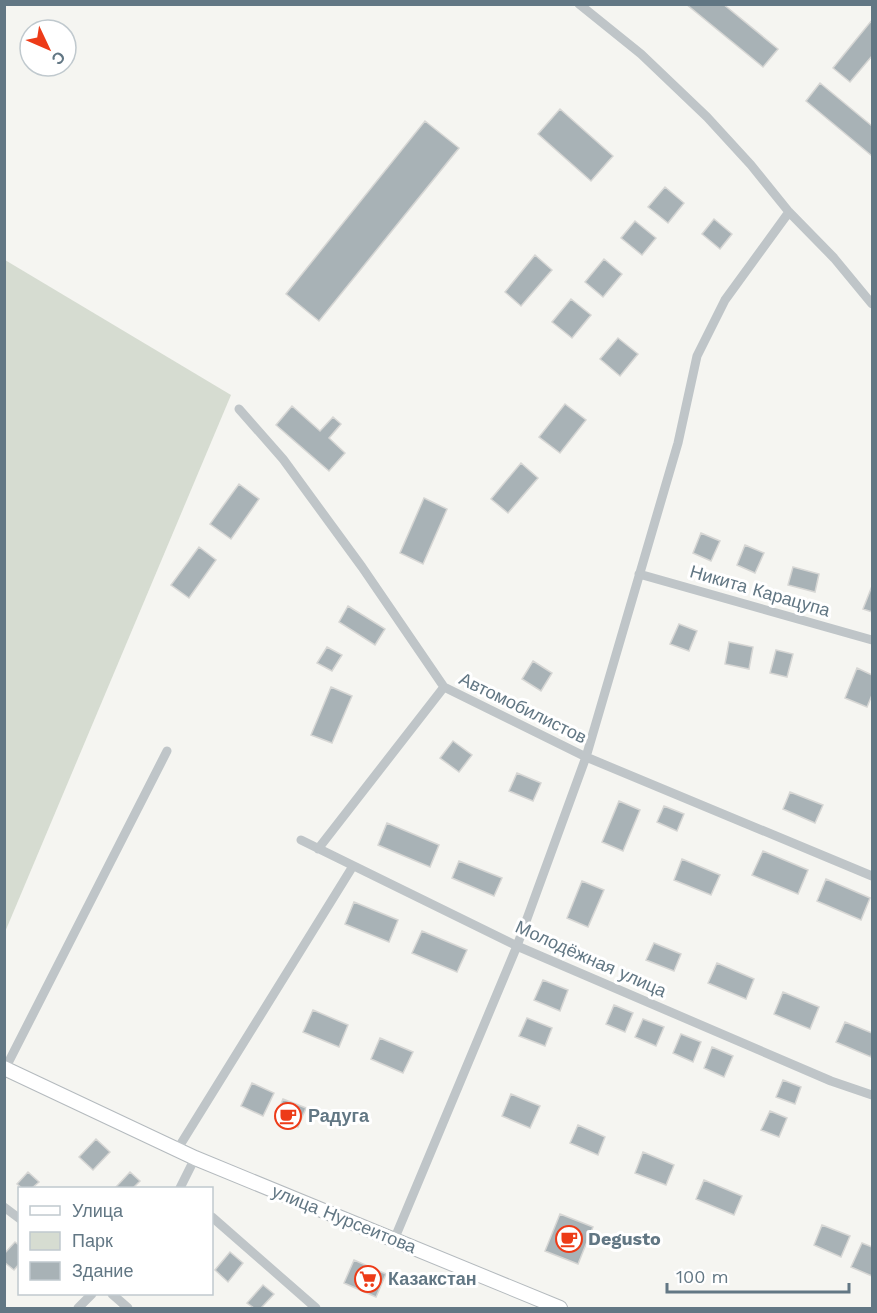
<svg xmlns="http://www.w3.org/2000/svg" width="877" height="1313" font-family="'Work Sans',sans-serif">
<rect width="100%" height="100%" fill="#f5f5f1"/>
<path fill="#d6dcd1" d="M5 260 231 395 5 932Z"/>
<path fill="#a8b2b6" stroke="#d6d6d4" stroke-width="1.5" d="M686 4H723L778 49 763 67Z
M872 20V56L850 82 833 68Z
M820 83 872 126V156L806 101Z
M560 109 613 156 591 181 538 134Z
M425 121 459 148 319 321 286 294Z
M665 187 684 203 668 223 648 207Z
M714 219 732 234 720 249 702 234Z
M635 221 656 238 642 255 621 238Z
M535 255 552 270 521 306 505 292Z
M604 259 622 274 603 297 585 282Z
M571 299 591 315 572 338 552 322Z
M618 338 638 354 620 376 600 359Z
M565 404 586 420 560 453 539 437Z
M292 406 320 431 333 417 341 424 329 438 345 453 329 471 276 425Z
M521 463 538 478 508 513 491 499Z
M239 484 259 499 231 539 210 524Z
M424 498 447 509 423 564 400 553Z
M701 533 720 541 711 561 693 553Z
M745 545 764 553 755 573 737 565Z
M199 547 216 560 189 598 171 585Z
M793 567 819 574 815 592 788 585Z
M872 586V612L863 609Z
M348 606 385 629 375 645 339 622Z
M679 624 697 631 689 651 670 644Z
M729 642 753 647 749 669 725 664Z
M327 647 342 655 332 671 317 663Z
M776 650 793 654 787 677 770 673Z
M533 661 552 673 541 691 522 679Z
M857 668 872 675V695L867 707 845 698Z
M331 687 352 696 332 743 311 735Z
M453 741 472 755 459 772 440 758Z
M517 773 541 783 533 801 509 791Z
M790 792 823 805 815 823 783 809Z
M619 801 640 810 623 851 602 842Z
M664 806 684 814 677 831 657 822Z
M387 823 439 845 430 867 378 845Z
M763 851 808 870 798 894 752 875Z
M682 859 720 875 711 895 674 880Z
M459 861 502 878 494 896 452 878Z
M826 879 870 898 861 920 817 901Z
M582 881 604 890 588 927 567 918Z
M354 902 398 920 389 942 345 924Z
M422 931 467 950 457 972 412 953Z
M654 943 681 954 674 971 646 960Z
M717 963 754 979 746 999 708 983Z
M543 980 568 990 560 1011 534 1000Z
M783 992 819 1007 810 1029 774 1014Z
M614 1005 633 1013 625 1032 606 1024Z
M313 1010 348 1025 339 1047 303 1032Z
M527 1018 552 1028 545 1046 519 1036Z
M643 1019 664 1027 656 1046 635 1037Z
M845 1022 872 1033V1052L871 1057 836 1042Z
M681 1034 701 1042 693 1062 673 1053Z
M380 1038 413 1052 403 1073 371 1059Z
M712 1047 733 1056 724 1077 704 1068Z
M783 1080 801 1087 795 1104 776 1097Z
M252 1083 274 1093 263 1116 241 1106Z
M511 1094 540 1106 530 1128 502 1116Z
M283 1099 306 1108 298 1127 275 1118Z
M770 1111 787 1118 779 1137 761 1130Z
M578 1125 605 1137 598 1155 570 1143Z
M96 1139 110 1152 93 1170 79 1157Z
M643 1152 674 1165 666 1185 635 1173Z
M28 1172 39 1182 32 1188H22L17 1184Z
M130 1172 140 1181 133 1188H118L116 1187Z
M704 1180 742 1196 734 1215 696 1199Z
M560 1214 593 1227 578 1264 545 1251Z
M822 1225 850 1236 841 1257 814 1245Z
M15 1242 20 1246V1263L14 1270 4 1262V1254Z
M862 1243 872 1247V1276L851 1267Z
M230 1252 243 1263 228 1282 215 1270Z
M354 1260 386 1274 376 1297 344 1283Z
M263 1285 274 1294 261 1308H254L247 1303Z"/>
<g fill="none" stroke-linecap="round" stroke-linejoin="round">
<defs>
<path id="secondary" d="M4 1068 195 1158 560 1308"/>
</defs>
<use href="#secondary" stroke="#b4babe" stroke-width="16"/>
<path stroke="#bfc5c8" stroke-width="9" d="M579 4 641 54 707 117 751 165 789 212 834 258 872 304
M239 409 283 459 362 567 444 687 586 757 872 876
M639 574 872 640
M301 840 517 946 831 1081 872 1095
M318 849 444 687
M5 1069 167 751
M177 1150 353 866
M180 1188 195 1158
M4 1207 20 1219
M212 1217 316 1308
M394 1240 517 946 586 757 678 443 697 356 725 300 789 212
M112 1294 128 1308
M78 1308 92 1294"/>
<use href="#secondary" stroke="#fff" stroke-width="14"/>
</g>
<defs>
<symbol id="cafe-ring" viewBox="-11 -11 22 22"><circle r="9.5" fill="#fff" stroke="#ed3b18" stroke-width="1.5"/><path d="M-5.5-4.5H6V0H3Q3 3.5 0 3.5H-2.5Q-5.5 3.5-5.5 0ZM3-3.2v2h1.7v-2ZM-6 4.5H4V6H-6Z" fill="#ed3b18"/></symbol>
<symbol id="supermarket-ring" viewBox="-11 -11 22 22"><circle r="9.5" fill="#fff" stroke="#ed3b18" stroke-width="1.5"/><path d="M-6-5.5h2.5l.6 2H6L4.5 2H-2.5L-4.4-4H-6ZM-1.5 3.2a1.3 1.3 0 1 0 .1 0ZM3 3.2a1.3 1.3 0 1 0 .1 0Z" fill="#ed3b18"/></symbol>
</defs>
<g fill-rule="evenodd">
<use href="#cafe-ring" x="273" y="1101" width="30" height="30"/>
<use href="#cafe-ring" x="554" y="1224" width="30" height="30"/>
<use href="#supermarket-ring" x="353" y="1264" width="30" height="30"/>
</g>
<g text-anchor="middle" stroke-width="6" stroke-linejoin="round" paint-order="stroke">
<g font-size="18" fill="#627784" stroke="#fff">
<text transform="translate(760 591) rotate(16)" y="6">Никита Карацупа</text>
<text transform="translate(523 708) rotate(26)" y="6">Автомобилистов</text>
<text transform="translate(591 959) rotate(24)" y="6">Молодёжная улица</text>
<text transform="translate(344 1219) rotate(22)" y="6">улица Нурсеитова</text>
</g>
<g font-size="18" font-weight="bold" fill="#627784" stroke="#fff" text-anchor="start">
<text x="308" y="1122">Радуга</text>
<text x="588" y="1245">Degusto</text>
<text x="388" y="1285">Казакстан</text>
</g>
</g>
<rect width="877" height="1313" fill="none" stroke="#627784" stroke-width="12"/>
<rect x="18" y="1187" width="195" height="108" fill="#ffffff" stroke="#c0c9ce" stroke-width="1.5"/>
<rect x="30" y="1206" width="30" height="9" fill="#ffffff" stroke="#c0c9ce" stroke-width="1.5"/>
<text x="72" y="1217" font-size="18" fill="#627784">Улица</text>
<rect x="30" y="1232" width="30" height="18" fill="#d6dcd1" stroke="#c0c9ce" stroke-width="1.5"/>
<text x="72" y="1247" font-size="18" fill="#627784">Парк</text>
<rect x="30" y="1262" width="30" height="18" fill="#a8b2b6" stroke="#c0c9ce" stroke-width="1.5"/>
<text x="72" y="1277" font-size="18" fill="#627784">Здание</text>
<g transform="translate(48 48) rotate(134)"><circle r="28" fill="#ffffff" stroke="#c0c9ce" stroke-width="1.5"/>
<path d="M0-4.5L10 22L0 15L-10 22Z" fill="#ed3b18"/>
<text y="-9" font-size="16" font-weight="bold" text-anchor="middle" fill="#627784">С</text>
</g>
<path d="M667 1283v9h182v-9" fill="none" stroke="#627784" stroke-width="3"/>
<text x="676" y="1283" font-size="18" fill="#627784" stroke="#ffffff" stroke-width="4.5" paint-order="stroke">100 m</text>
</svg>
